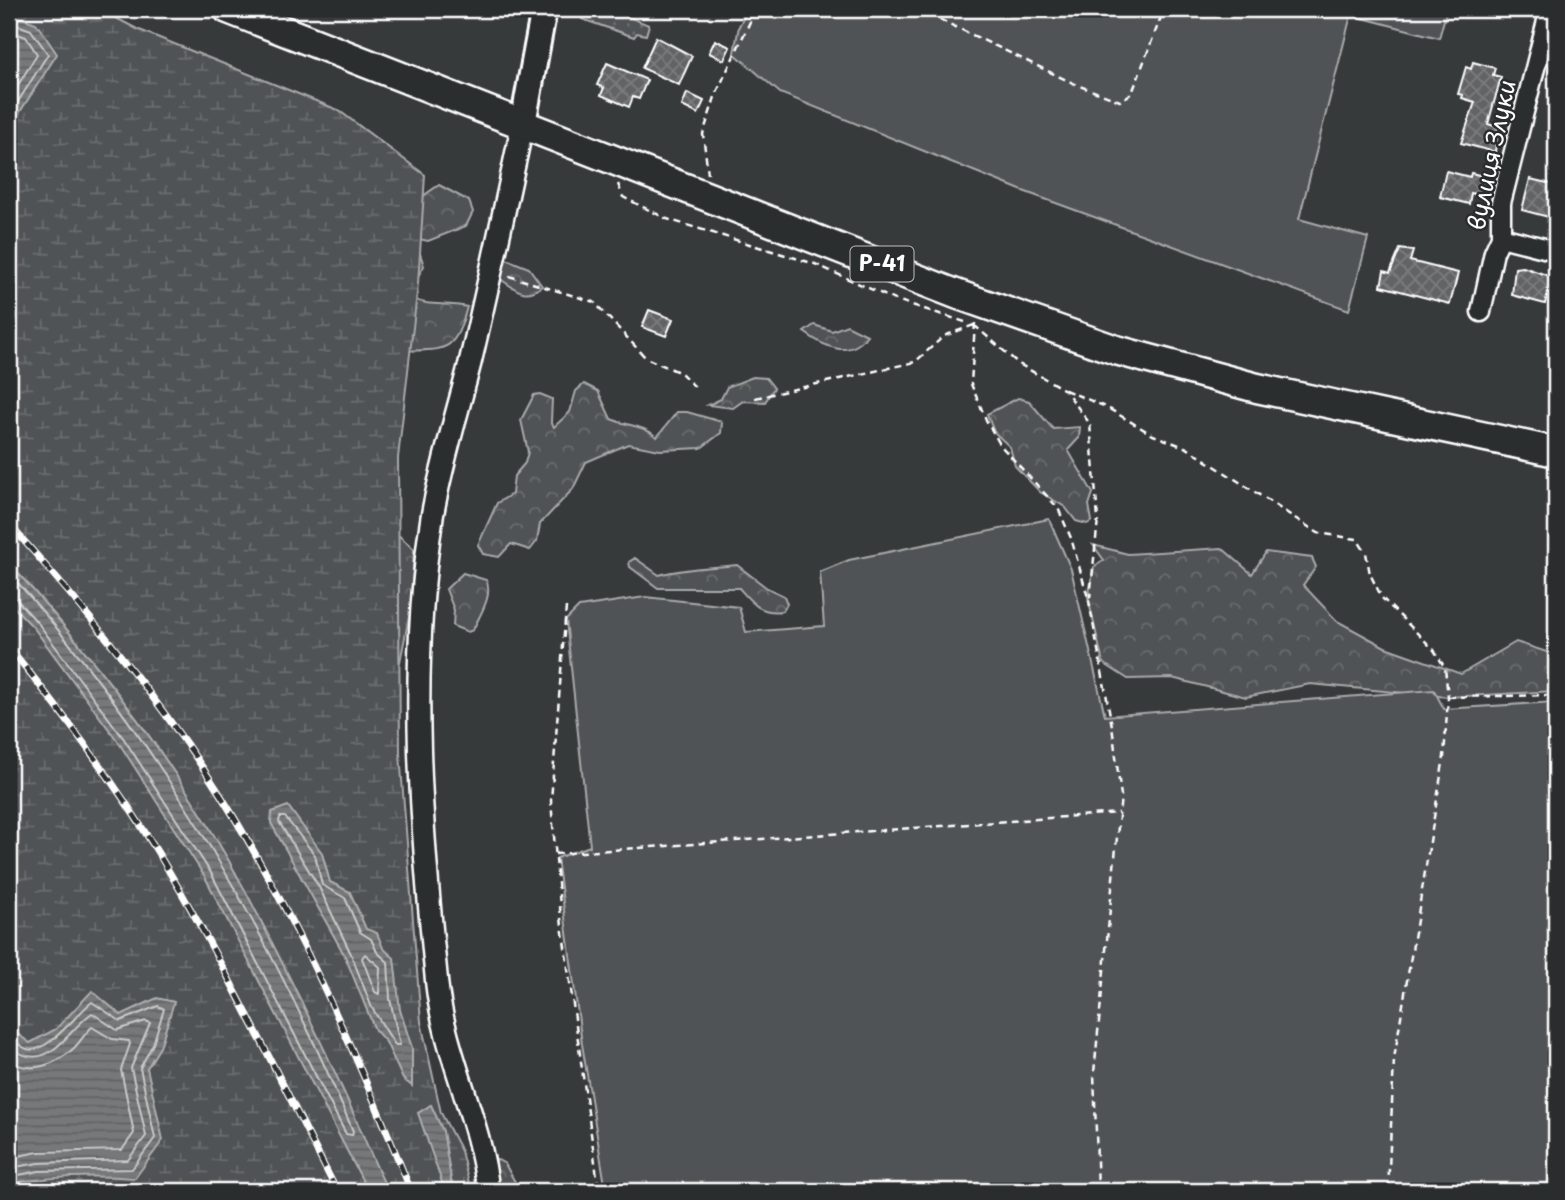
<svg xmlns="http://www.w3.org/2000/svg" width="1565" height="1200" font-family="'Playpen Sans',sans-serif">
<defs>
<pattern id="grass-dots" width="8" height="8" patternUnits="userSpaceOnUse" patternTransform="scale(1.75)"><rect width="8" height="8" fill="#505354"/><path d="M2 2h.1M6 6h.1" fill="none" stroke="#6a6d6e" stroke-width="1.8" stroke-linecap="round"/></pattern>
<pattern id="forest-crowns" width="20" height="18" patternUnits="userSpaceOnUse" patternTransform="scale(1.75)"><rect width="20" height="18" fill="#505354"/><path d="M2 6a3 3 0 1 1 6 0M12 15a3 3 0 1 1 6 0" fill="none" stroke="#6a6d6e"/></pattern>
<pattern id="wetland-marsh" width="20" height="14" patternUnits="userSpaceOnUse" patternTransform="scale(1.75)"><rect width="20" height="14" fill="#505354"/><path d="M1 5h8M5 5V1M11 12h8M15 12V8" fill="none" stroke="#6a6d6e"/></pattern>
<pattern id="water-rules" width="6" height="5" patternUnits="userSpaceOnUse" patternTransform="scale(1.75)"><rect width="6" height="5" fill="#767879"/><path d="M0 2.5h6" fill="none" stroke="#616262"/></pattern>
<pattern id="building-cross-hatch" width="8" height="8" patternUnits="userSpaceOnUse" patternTransform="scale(1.75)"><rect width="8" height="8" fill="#636465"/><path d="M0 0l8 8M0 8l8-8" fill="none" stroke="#7a7b7c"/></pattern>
</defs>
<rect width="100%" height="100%" fill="#373a3b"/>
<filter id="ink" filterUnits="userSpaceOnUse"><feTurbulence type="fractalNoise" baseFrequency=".0143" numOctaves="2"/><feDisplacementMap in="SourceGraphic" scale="14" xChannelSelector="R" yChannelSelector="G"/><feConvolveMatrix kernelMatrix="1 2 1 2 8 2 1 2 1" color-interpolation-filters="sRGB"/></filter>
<g filter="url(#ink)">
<path fill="url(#grass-dots)" stroke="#a8a9aa" stroke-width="2" d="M585 9H608L649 25 646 35 637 33 634 37 582 19Z"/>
<path fill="url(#forest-crowns)" stroke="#a8a9aa" stroke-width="2" d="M439 185 469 201 473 212 466 226 428 241 415 238 424 266 411 288 414 299C428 307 447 302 467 307 454 353 448 349 404 351L407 207Z
M506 259 529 268 542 286C525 300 516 289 500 279V263Z
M814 325 832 331 847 325 867 335C850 360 824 347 804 332Z
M753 377 766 378 774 388 765 402 743 401 733 408 708 405 721 399 727 387Z
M584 384 598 391 611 419C628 426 643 425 657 437L677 412H687L722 422 721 433 701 448 660 450 628 444 586 462 573 489 540 524 537 541 530 550 511 544 499 557 483 554 478 545 497 503 512 494 514 476 525 463 528 452 521 420 534 395 540 394 552 399 551 422 554 427 570 412 576 391Z
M1018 398 1029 401 1053 429 1080 427 1079 438 1068 450 1093 493 1089 505 1092 521 1087 524 1076 521 1065 507 1040 492 1015 466 1010 447 994 432 987 414Z
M396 533 414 549 411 607 400 662H389Z
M1093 545 1128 554 1222 548 1252 574 1266 552 1312 558 1316 567 1303 585 1337 621 1385 647 1461 674 1516 642 1556 655V691L1448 697 1310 684 1246 697 1172 678 1128 679 1103 663 1088 598 1094 567 1104 560Z
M635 558 659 575C684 568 710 568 737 565L767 588 784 596 787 604 783 611C760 614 753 604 739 588H658L630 567 629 562Z
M463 573 486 580C494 595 479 616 473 630L468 632 453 626 454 610 446 589Z
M498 1160 505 1164 520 1191H492L494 1161Z"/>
<path fill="url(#wetland-marsh)" stroke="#a8a9aa" stroke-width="2" d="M9 9H99L137 29 338 110 425 175 418 284 398 458 400 754 421 1022 441 1113 461 1151 471 1191H9Z"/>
<path fill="#505354" stroke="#a8a9aa" stroke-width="2" d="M748 9H1447L1439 38 1351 15 1299 219 1368 238 1349 310 1023 191 780 93 734 53 739 26Z
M1049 519 1071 569 1105 716 1434 690 1444 709 1556 702V1191H606L582 1044 557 858 590 846 566 620 579 607 645 597 739 607 746 632 824 626 820 572 849 560Z"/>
<path fill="url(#water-rules)" stroke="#adaeaf" stroke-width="2" d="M9 14 36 23 57 54 9 129Z
M9 563C98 661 185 776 247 894 282 961 316 1030 347 1099 361 1130 373 1161 388 1191H368L205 877 119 743 33 627 9 602Z
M288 806 322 853 330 882 350 892 366 929 377 933 383 948 394 958 400 1010 412 1048V1086L403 1079 386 1042 375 1030 345 956 271 823 272 812Z
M92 991 121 1015 157 998 174 1002 160 1047 147 1068 163 1140 135 1178C92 1175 51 1176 9 1184V1028L30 1043 56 1029Z
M431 1105 443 1131 453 1191H445L418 1113Z"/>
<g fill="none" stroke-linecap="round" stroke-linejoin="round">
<path stroke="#c8c9c9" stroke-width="2" d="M9 22 31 30 48 54 9 116
M9 31 26 37 37 54 9 100
M9 573C157 736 268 929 353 1131L352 1135 346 1134 211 873 124 739 38 623 16 599 9 597
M280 817H285L315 855 322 885 345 898 360 932 371 939 377 952 388 962 390 999 400 1045H395L372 1008 351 954 319 887 279 822Z
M365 954 380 967 379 994 375 992 362 958Z
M9 1037C14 1040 21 1047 27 1049 46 1056 78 1012 92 1002L120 1021 158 1006 164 1009 153 1044 140 1068 155 1138 132 1169 39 1171 9 1177
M9 1047C49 1076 64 1033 92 1013L117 1030 146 1021 150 1023 131 1068 146 1136 128 1160 39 1163 9 1168
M9 1060C30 1075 56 1065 74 1048 81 1041 85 1033 92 1027L112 1039 129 1041 130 1044 121 1070 134 1133 122 1150 38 1152 9 1158"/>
</g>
<path fill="url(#building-cross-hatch)" stroke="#fff" stroke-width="2" d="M656 37 692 56 679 85 642 68Z
M715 40 730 47 724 60 709 53Z
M1473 62 1495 68 1493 75 1501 77 1488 124 1498 127 1495 152 1461 143 1475 102 1462 98 1463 95 1458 94 1466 67 1471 69Z
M607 63 647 80 639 99 633 97 629 107 601 95 604 88 597 85Z
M687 93 704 101 698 114 682 106Z
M1446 171 1470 177 1471 173 1491 178 1486 197 1471 193 1469 204 1440 197Z
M1530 179 1556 185V219L1522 210Z
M1400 249 1413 251 1410 261 1458 273 1450 304 1381 286 1384 271 1390 273Z
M1523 267 1552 277 1545 304 1512 295 1515 268Z
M649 310 673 319 666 336 642 327Z"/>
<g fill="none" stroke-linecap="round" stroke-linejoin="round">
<defs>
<path id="minor" d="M1501 237 1556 251
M1481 312 1494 252 1501 237V203L1550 9"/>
<path id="tertiary" d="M488 1191C481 1121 445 1056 437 985 421 830 408 671 432 517 441 465 457 414 470 363 489 283 506 203 523 123"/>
<path id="secondary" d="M523 123 544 9"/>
<path id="primary" d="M228 9 956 294 1116 350 1257 388 1556 452"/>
</defs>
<use href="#minor" stroke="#fff" stroke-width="23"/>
<use href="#tertiary" stroke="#fff" stroke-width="26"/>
<use href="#secondary" stroke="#fff" stroke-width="30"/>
<use href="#primary" stroke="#fff" stroke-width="33"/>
<path stroke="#fff" stroke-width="2.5" stroke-dasharray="7 5" stroke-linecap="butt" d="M918 9 1077 85 1120 101 1132 93 1164 9
M708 174 703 134 716 94 756 9
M618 184 623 197 667 219 815 264 893 299 965 322
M509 276 594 302 646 358 681 373 698 390
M975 323 971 384 987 422 1001 446 1058 508 1071 538 1089 601 1112 726 1121 796 1094 1073 1098 1191
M974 325 1019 364 1065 390 1090 424 1098 519 1090 598
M1065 390 1106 407 1153 435 1187 448 1318 533 1357 539 1366 553 1370 574 1382 598 1434 650 1445 668 1448 697 1444 757 1394 1059 1388 1191
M755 398 915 362 944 336 974 325
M566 607 551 801 561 918 599 1191
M1448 697 1556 695
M555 854 1119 813"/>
<use href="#minor" stroke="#2a2d2e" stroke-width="18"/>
<use href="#tertiary" stroke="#2a2d2e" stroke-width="21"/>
<use href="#secondary" stroke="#2a2d2e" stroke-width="24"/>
<use href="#primary" stroke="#2a2d2e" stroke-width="28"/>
<defs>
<path id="rail" d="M9 524C84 608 157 696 218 791 297 917 356 1054 411 1191
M9 647C63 713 114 781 158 853 224 962 279 1078 337 1191"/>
</defs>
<use href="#rail" stroke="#fff" stroke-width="7"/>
<use href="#rail" stroke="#2a2d2e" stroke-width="4.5" stroke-dasharray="13" stroke-linecap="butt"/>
</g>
</g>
<g text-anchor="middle" stroke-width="5" stroke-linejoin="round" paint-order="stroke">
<rect fill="#2a2d2e" stroke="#bfc0c0" stroke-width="2" x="850.5" y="246.5" width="63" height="35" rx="5"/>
<g font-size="21" font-weight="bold" fill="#fff">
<text x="882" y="271">Р-41</text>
</g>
<g font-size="23" fill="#fff" stroke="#2a2d2e">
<text transform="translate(1492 155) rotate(-78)" y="8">вулиця Злуки</text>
</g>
</g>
<rect width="1565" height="1200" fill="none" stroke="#2a2d2e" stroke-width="35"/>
<rect x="18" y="18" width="1530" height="1165" fill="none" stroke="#fff" stroke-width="2.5" filter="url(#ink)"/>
</svg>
